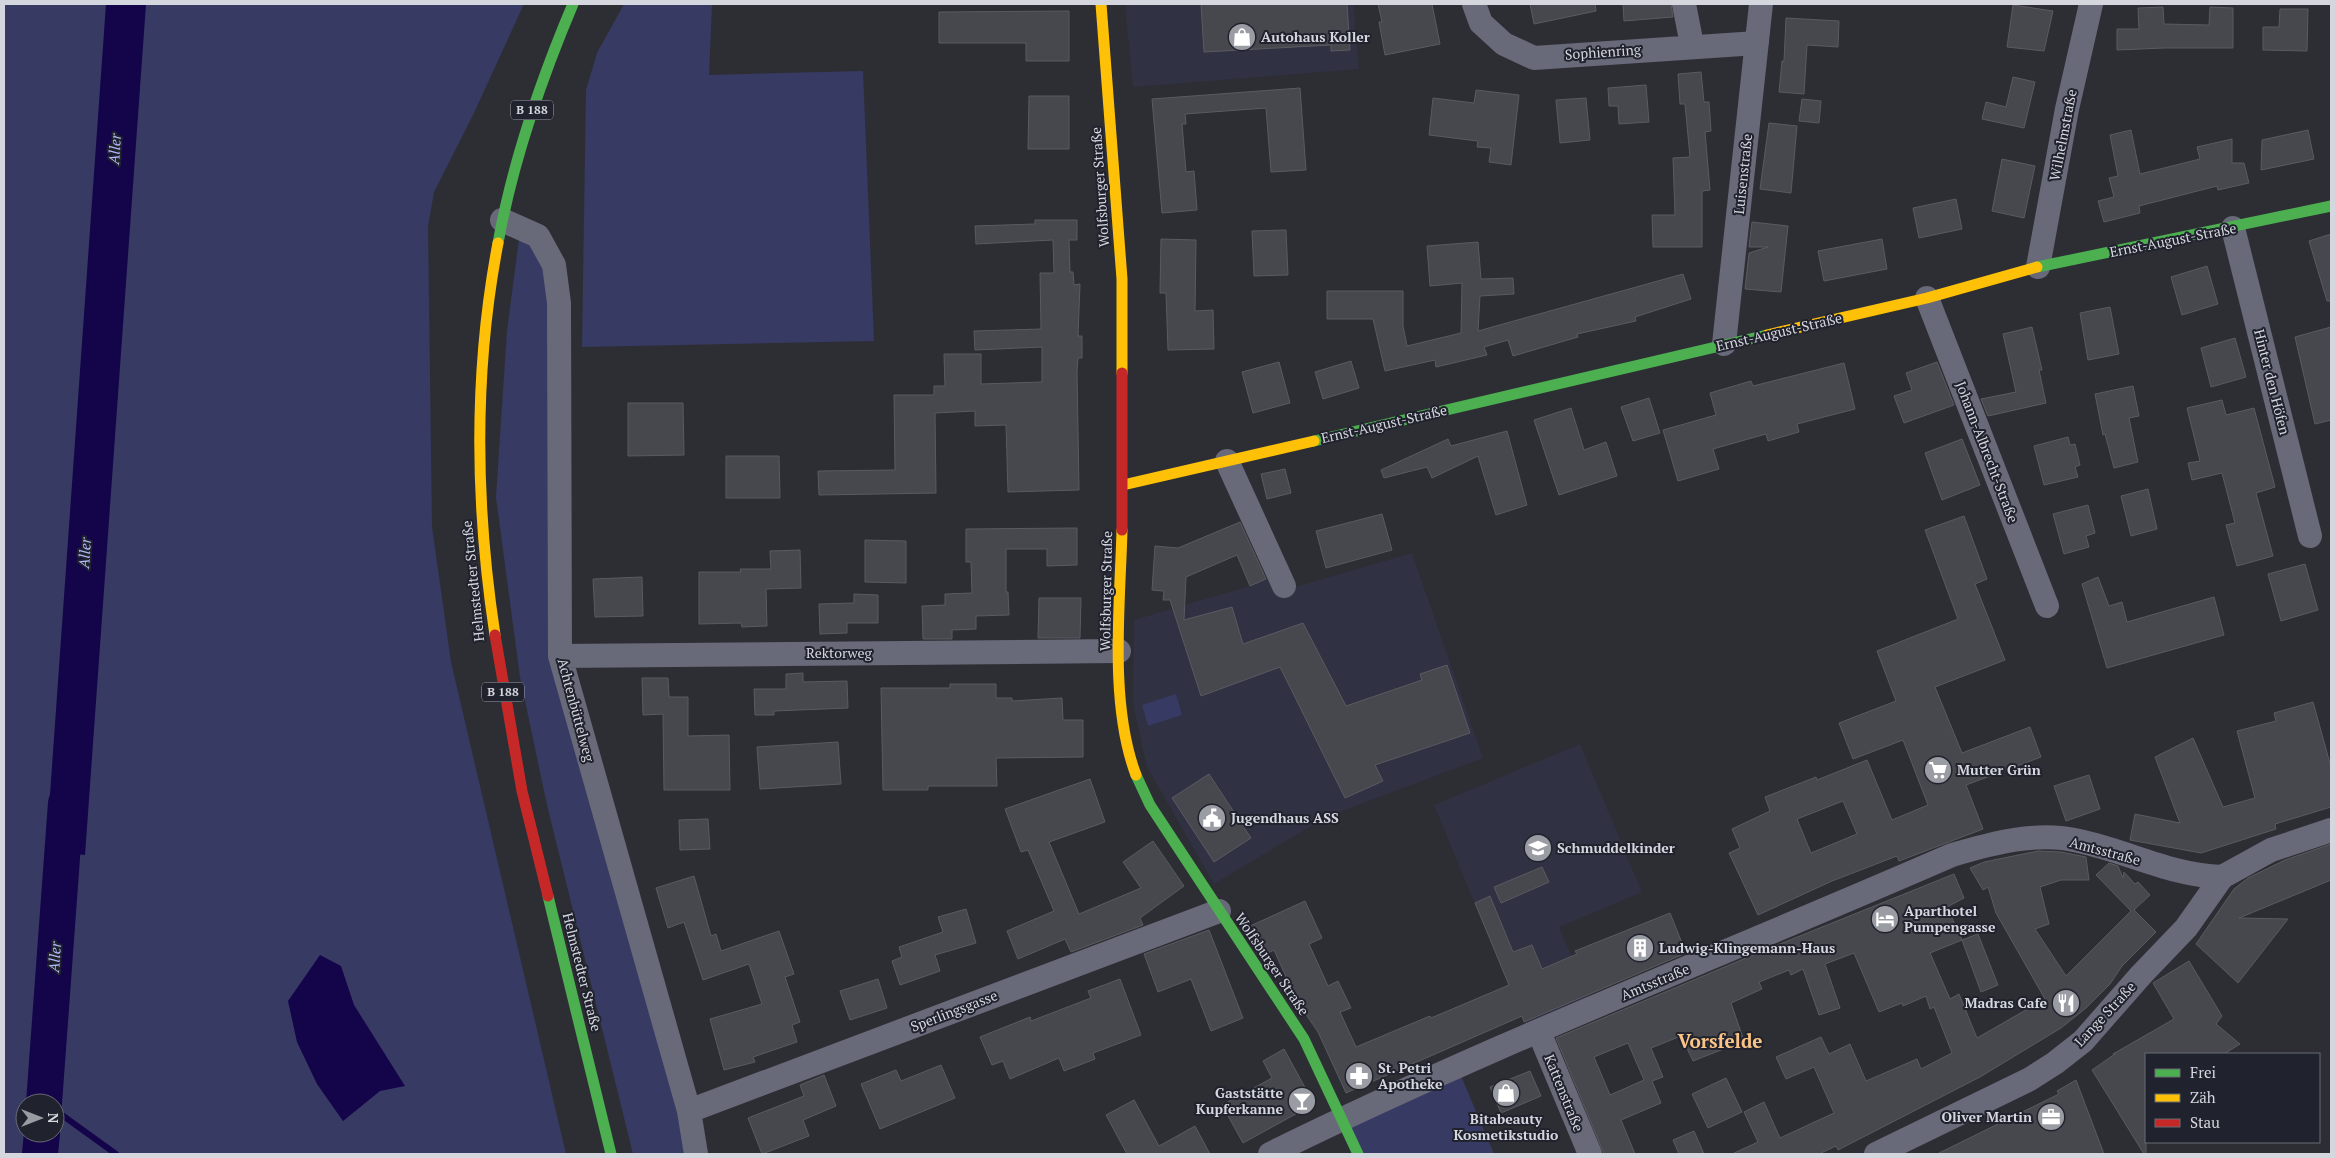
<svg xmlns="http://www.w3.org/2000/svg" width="2335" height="1158" font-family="'PT Serif',serif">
<rect width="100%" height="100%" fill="#2d2e34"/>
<path fill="#303142" d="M1125 4H1353L1359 69 1133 87Z
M1412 553 1483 758 1326 817 1214 884 1147 767 1133 704 1134 620 1250 586 1271 577 1278 592Z
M1580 744 1642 892 1559 927 1589 997 1525 1024 1434 805Z"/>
<path fill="#373a63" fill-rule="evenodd" d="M4 4H524L473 115 434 192 428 227 432 527 451 662 566 1154H4ZM25 1103H55V1133H25Z
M624 4H712L709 75 863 71 874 341 582 347 586 90 597 53Z
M519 239 534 248 546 273 550 303V657L689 1154H633L547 805 520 677 496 497 507 331Z
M1176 694 1182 715 1148 726 1142 705Z
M1456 1064 1494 1154H1361L1343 1118Z"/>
<path fill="#140449" d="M106 4H146L85 855 46 851Z
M320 955 341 966 354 1005 405 1086 380 1091 343 1121 317 1084 297 1042 288 1001Z"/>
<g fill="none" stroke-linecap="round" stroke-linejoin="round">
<path stroke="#140449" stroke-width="6" d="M44 1102 46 1103
M55 1110 116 1154"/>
<path stroke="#140449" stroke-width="36" d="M44 1103 66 803
M40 1154 42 1133"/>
</g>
<path fill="#47484e" stroke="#5a5b61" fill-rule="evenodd" d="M1201 4H1347L1350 50 1331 51V45L1204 52Z
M1378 4H1432L1440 44 1385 55 1379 22H1382Z
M1530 4H1595L1596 11 1534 24Z
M1623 4H1671L1673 17 1624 21Z
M2013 5 2053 11 2044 51 2007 47Z
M2163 7 2164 24 2209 25 2210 7 2233 8V48H2164L2117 50V29H2139L2138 8Z
M2280 9H2308L2307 51 2263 50V27H2279Z
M1069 11V61H1026V43H939V12Z
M1786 18 1839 21 1838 47 1807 45 1804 94 1779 92 1782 61H1784Z
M1701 72 1704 102H1709L1711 131 1705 132 1710 190 1702 191V247H1653L1652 215H1675L1673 158 1690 157 1685 104H1680L1678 74Z
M2013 77 2035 82 2024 128 1982 119 1986 102 2006 107Z
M1646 85 1649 122 1619 124 1618 106H1609L1608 88Z
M1300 88 1306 170 1271 172 1266 108 1185 114 1186 124H1182L1186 172 1194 171 1197 210 1162 213 1152 99Z
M1476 90 1519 95 1511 165 1489 162 1491 148 1477 147 1478 141 1429 135 1433 98 1474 103Z
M1029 96H1069V149H1028Z
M1586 98 1590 140 1560 143 1556 100Z
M1802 99 1821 101 1819 123 1799 121Z
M1769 123 1797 126 1791 193 1760 189Z
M2131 130 2140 174 2200 159 2197 147 2232 139V163H2244L2249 183 2218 190 2217 186 2139 206 2140 213 2104 222 2098 201 2114 197 2109 178 2118 176 2110 135Z
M2308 130 2314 159 2261 170 2262 140Z
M2002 159 2035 166 2024 218 1992 211Z
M1956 199 1962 229 1919 238 1913 208Z
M1035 220H1077V240H1069L1070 272H1073L1074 285 1080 284 1078 336H1082V358H1078L1077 372 1079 490 1008 492 1006 425 975 426V411L935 413 936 493 819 495 818 471 895 470 894 395H934V386H945L944 354H981V384L1042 382V347L975 350 974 331 1041 329 1040 273H1054L1053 240 976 244 975 226 1035 224Z
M1752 222 1788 226 1781 292 1745 289 1749 253 1768 247H1749Z
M1286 230 1288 275 1254 276 1252 231Z
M2331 234V301H2327L2309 241Z
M1161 239 1196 240 1195 311 1213 310 1214 349 1168 350 1166 293H1160Z
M1882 239 1887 269 1824 281 1818 251Z
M1478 242 1481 279 1513 278 1514 294 1480 296 1478 331 1683 274 1691 299 1635 317 1636 321 1577 334 1578 337 1513 356 1508 340 1484 347 1487 355 1436 367 1435 360 1385 371 1373 319H1327V291H1403V326L1407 346 1461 333 1462 283 1430 286 1427 246Z
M2207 266 2218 304 2182 315 2171 277Z
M2110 307 2119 354 2088 360 2080 313Z
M2032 327 2042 370H2039L2046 403 1988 416 1981 399 2016 392 2003 334Z
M2331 327V420L2315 424 2295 337Z
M2235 338 2246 377 2211 387 2201 348Z
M1351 361 1359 388 1323 399 1315 372Z
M1279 362 1290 403 1253 413 1242 372Z
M1937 362 1954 405 1904 423 1894 396 1912 390 1906 373Z
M1844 363 1855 409 1797 424 1799 432 1768 441 1766 434 1713 449 1719 469 1678 481 1663 430 1716 415 1710 393 1751 381 1753 386Z
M2133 386 2139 416 2129 418 2138 462 2114 468 2105 434 2103 435 2095 394Z
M1649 398 1660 433 1633 441 1621 407Z
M2222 400 2226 415 2254 408 2275 487 2256 493 2273 556 2237 566 2226 525 2235 523 2222 473 2192 480 2188 463 2200 461 2187 408Z
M628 403H683L684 455 628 456Z
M1571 408 1584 450 1606 442 1617 476 1559 495 1534 420Z
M1507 431 1527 505 1496 515 1478 456 1432 478 1427 467 1384 478 1381 470 1448 439 1451 446Z
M2068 437 2070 445 2075 444 2080 465 2075 467 2078 477 2044 485 2034 446Z
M1962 439 1980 485 1942 500 1925 453Z
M726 456H779L780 498H726Z
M1285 469 1291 493 1267 499 1261 474Z
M2148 489 2157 529 2131 536 2121 496Z
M2088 505 2095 533 2086 536 2089 547 2064 554 2053 514Z
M1382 514 1392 550 1326 568 1316 531Z
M1964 516 1987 579 1975 584 2005 660 1935 687 1962 753 2030 727 2041 757 1966 785 1983 829 1899 861 1897 856 1832 881 1758 915 1729 853 1740 848 1732 829 1770 811 1765 797 1816 777 1817 780 1867 760 1892 820 1928 805 1903 740 1853 759 1839 723 1896 701 1877 651 1958 619 1925 530ZM1843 801 1857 834 1811 853 1797 819Z
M1240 522 1266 579 1250 586 1237 555 1186 577 1184 620 1232 607 1243 644 1303 623 1346 706 1422 680 1420 674 1447 665 1470 733 1375 765 1383 781 1345 798 1280 667 1201 696 1170 600H1163L1164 591 1152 590 1155 546 1178 548Z
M1077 528V565L1047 566V549H1006V592H1008L1009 615 976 616V629L952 630V639H923L922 606 945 605V594L972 593 971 562H966V529Z
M865 540 906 541V583L865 582Z
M800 550 801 588 766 589 767 626 742 627 741 623 699 624V572H741L740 569H771L770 551Z
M2305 564 2318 610 2281 621 2268 574Z
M642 577 643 616 595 617 593 579Z
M2098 577 2109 606 2122 602 2127 622 2214 597 2224 635 2107 668 2082 584Z
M854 594 878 595V623H847V633L820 634 819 604 854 603Z
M1039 598H1081L1080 638H1038Z
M803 673V682L847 681 848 708 774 711V715H755L754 689H786V674Z
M642 678H668L669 697H688V736L729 735 730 790H664L663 714 643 715Z
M950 684H996V698H1012V701L1062 698 1063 720H1083V757L996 758 997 786H928V790H883L881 688H950Z
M2313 702 2331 767V807L2275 824 2276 829 2201 853 2130 840 2135 814 2180 823 2155 757 2193 738 2223 807 2255 798 2237 731 2276 721 2274 713Z
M838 742 841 784 760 789 757 747Z
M1209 774 1251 838 1214 862 1172 798Z
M2089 775 2100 809 2066 821 2054 786Z
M1090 779 1105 822 1049 842 1079 914 1141 888 1123 862 1153 841 1184 886 1140 918 1143 925 1071 952 1065 939 1018 959 1007 931 1054 911 1028 850 1021 852 1005 809Z
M708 819 710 849 680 850 679 820Z
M2331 844V880L2239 918 2288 919 2238 983 2196 944 2234 889 2248 878 2285 860Z
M2038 851 2061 852 2086 857 2089 880H2061L2040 887 2049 924 2035 929 2066 976 2131 911 2096 875 2109 863 2118 866 2123 878 2124 872 2135 884 2138 882 2150 895 2134 910 2156 932 2122 966 2110 984 2086 1008 2061 1028 1980 1077 1838 1150 1836 1146 1819 1154H1732L1758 1142 1744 1112 1764 1102 1780 1138 1834 1113 1814 1067 1786 1079 1776 1057 1821 1037 1829 1054 1850 1044 1866 1081 1917 1059 1921 1069 1952 1053 1934 1007 1930 1009 1926 996 1903 1006 1902 1003 1879 1012 1854 953 1825 964 1840 1008 1819 1015 1803 969 1791 975 1789 970 1759 982 1762 989 1731 1003 1744 1041 1693 1061 1681 1036 1651 1048 1663 1077 1652 1081 1661 1103 1621 1120 1635 1154H1604L1556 1038 1765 950 1954 874 1964 898 1947 907 1962 940 1930 953 1950 999 1959 994 1977 1038 2045 999 1996 913 1988 887 1983 890 1970 868 1984 862ZM1628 1043 1644 1080 1610 1095 1594 1057Z
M1542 867 1549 882 1501 903 1494 887Z
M694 876 711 936 716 934 721 951 779 931 794 974 785 977 800 1022 792 1025 797 1042 753 1057 755 1062 724 1070 710 1019 762 1004 749 964 703 980 684 922 668 928 656 888Z
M1490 896 1513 952 1532 945 1542 969 1577 954 1575 951 1670 913 1686 953 1524 1022 1522 1016 1346 1093 1318 1032 1297 1001 1274 950 1266 954 1248 927 1305 901 1322 938 1309 944 1328 986 1338 981 1351 1008 1340 1012 1356 1047 1430 1016 1431 1018 1509 985 1475 903Z
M966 909 976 943 935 955 940 971 900 985 892 961 902 957 899 947 943 932 938 917Z
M1209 930 1243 1018 1211 1031 1191 979 1158 992 1144 954Z
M1978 934 1998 985 1981 992 1962 940Z
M2189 961 2222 1016 2216 1024 2240 1044 2224 1054H2146V1154H2144L2092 1070 2115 1054H2113L2174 1019 2153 983Z
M878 979 887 1008 850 1020 840 991Z
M1120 979 1141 1035 1093 1053 1095 1059 1064 1071 1059 1058 1010 1079 1003 1061 992 1065 980 1037 1030 1017 1031 1021 1091 998 1088 991Z
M1284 1049 1314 1104 1243 1143 1222 1105 1272 1078 1263 1061Z
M941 1065 955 1098 880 1129 861 1084 896 1070 901 1081Z
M1530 1071 1541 1096 1501 1113 1490 1087Z
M824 1075 836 1106 803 1120 809 1136 762 1154 748 1118 804 1096 800 1085Z
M1726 1078 1742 1112 1708 1128 1692 1094Z
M2076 1080 2104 1154H1937L2059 1094 2057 1091Z
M1134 1100 1159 1146 1195 1126 1210 1154H1127L1106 1115Z
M1694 1131 1704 1154H1679L1673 1140Z"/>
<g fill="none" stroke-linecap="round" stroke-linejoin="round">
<path stroke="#686979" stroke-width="24" d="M1474 4 1481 23 1504 44 1534 58 1757 43
M1684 4 1692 45
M502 220 538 236 554 265 559 303 560 656 689 1111 696 1154
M2233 228 2310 536
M2038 267 2067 109 2091 4
M1927 298 2047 606
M1724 344 1761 4
M1227 461 1284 586
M560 656 1119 651
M1539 1032 1590 1154
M689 1111 1219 911
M1270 1154C1493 1044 1725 954 1952 855 1993 843 2036 831 2079 841 2130 852 2169 875 2222 877
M1876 1154 2030 1079 2055 1063 2083 1041 2141 975 2186 928 2222 877 2271 850 2331 830"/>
<path stroke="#4caf50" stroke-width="11" d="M498 243C513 160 540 82 573 4
M2037 267 2331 206
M1314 441 1767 335
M1136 775 1150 805 1304 1039 1358 1154
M548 896 611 1154"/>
<path stroke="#ffc107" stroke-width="11" d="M1101 4 1122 279V373
M1767 335 1927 298 2037 267
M1123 485 1314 441
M1122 530C1120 606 1109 704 1136 775
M495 635C475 504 473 374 498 243"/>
<path stroke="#c62828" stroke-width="11" d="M1122 530V373
M495 635 522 791 548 896"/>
</g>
<defs>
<symbol id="shop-disc" viewBox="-11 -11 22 22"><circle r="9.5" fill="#9a9ca3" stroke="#20222d"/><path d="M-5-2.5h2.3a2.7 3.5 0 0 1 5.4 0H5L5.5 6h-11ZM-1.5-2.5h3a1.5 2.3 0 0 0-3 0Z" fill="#fff"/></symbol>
<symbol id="supermarket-disc" viewBox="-11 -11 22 22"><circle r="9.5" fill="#9a9ca3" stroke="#20222d"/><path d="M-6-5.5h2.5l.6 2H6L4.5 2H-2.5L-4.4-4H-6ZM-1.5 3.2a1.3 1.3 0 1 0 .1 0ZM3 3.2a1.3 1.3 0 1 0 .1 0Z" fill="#fff"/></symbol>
<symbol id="civic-disc" viewBox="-11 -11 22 22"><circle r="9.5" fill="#9a9ca3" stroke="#20222d"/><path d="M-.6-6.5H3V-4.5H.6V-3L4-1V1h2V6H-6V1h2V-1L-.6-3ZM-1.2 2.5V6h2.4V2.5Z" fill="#fff"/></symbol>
<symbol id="school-disc" viewBox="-11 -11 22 22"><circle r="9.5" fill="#9a9ca3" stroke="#20222d"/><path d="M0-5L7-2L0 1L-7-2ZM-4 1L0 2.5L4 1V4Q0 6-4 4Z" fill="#fff"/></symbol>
<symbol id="hotel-disc" viewBox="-11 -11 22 22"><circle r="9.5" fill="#9a9ca3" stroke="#20222d"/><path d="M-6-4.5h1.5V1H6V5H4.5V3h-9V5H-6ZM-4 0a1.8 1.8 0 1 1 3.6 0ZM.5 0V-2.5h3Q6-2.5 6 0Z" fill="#fff"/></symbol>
<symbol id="building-disc" viewBox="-11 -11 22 22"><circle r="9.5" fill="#9a9ca3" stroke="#20222d"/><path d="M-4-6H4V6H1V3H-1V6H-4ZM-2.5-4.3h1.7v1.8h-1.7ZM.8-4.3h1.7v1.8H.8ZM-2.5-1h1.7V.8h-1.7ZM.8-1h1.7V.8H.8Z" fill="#fff"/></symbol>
<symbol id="restaurant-disc" viewBox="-11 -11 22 22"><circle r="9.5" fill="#9a9ca3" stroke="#20222d"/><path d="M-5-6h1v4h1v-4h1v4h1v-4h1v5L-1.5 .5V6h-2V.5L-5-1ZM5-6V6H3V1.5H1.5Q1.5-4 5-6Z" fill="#fff"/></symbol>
<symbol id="pharmacy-disc" viewBox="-11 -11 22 22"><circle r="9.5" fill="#9a9ca3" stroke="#20222d"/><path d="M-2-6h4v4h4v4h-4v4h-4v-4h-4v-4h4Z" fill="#fff"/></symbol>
<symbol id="bar-disc" viewBox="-11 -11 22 22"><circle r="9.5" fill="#9a9ca3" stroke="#20222d"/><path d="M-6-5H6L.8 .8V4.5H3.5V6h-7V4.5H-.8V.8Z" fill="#fff"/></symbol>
<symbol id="office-disc" viewBox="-11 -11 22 22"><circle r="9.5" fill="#9a9ca3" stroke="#20222d"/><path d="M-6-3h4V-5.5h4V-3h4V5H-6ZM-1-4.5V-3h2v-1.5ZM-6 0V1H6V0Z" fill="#fff"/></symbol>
</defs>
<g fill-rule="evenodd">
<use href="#shop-disc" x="1226" y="21" width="32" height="32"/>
<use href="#supermarket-disc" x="1922" y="754" width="32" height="32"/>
<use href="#civic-disc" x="1196" y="802" width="32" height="32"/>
<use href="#school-disc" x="1522" y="832" width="32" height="32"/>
<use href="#hotel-disc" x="1869" y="903" width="32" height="32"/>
<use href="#building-disc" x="1624" y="932" width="32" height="32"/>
<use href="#restaurant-disc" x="2050" y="987" width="32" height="32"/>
<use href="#pharmacy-disc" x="1343" y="1060" width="32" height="32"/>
<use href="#shop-disc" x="1490" y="1077" width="32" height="32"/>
<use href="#bar-disc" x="1286" y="1085" width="32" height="32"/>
<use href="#office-disc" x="2035" y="1101" width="32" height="32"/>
</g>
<g text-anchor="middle" stroke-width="4" stroke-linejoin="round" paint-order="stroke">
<g fill="#20222d" stroke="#9fa1aa" stroke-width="1">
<rect x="511" y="100.5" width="42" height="19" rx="4"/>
<rect x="482" y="682.5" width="42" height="19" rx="4"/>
</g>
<g font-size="12" font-weight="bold" fill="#d5d7df">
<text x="532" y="114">B 188</text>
<text x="503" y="696">B 188</text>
</g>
<g font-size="14" font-weight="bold" fill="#d5d7df" stroke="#20222d" text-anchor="start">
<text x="1261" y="42">Autohaus Koller</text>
<text x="1957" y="775">Mutter Grün</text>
<text x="1231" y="823">Jugendhaus ASS</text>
<text x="1557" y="853">Schmuddelkinder</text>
<text x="1904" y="916">Aparthotel<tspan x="1904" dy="16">Pumpengasse</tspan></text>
<text x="1659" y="953">Ludwig-Klingemann-Haus</text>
<text x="2047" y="1008" text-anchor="end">Madras Cafe</text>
<text x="1378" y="1073">St. Petri<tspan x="1378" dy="16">Apotheke</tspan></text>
<text x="1283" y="1098" text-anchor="end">Gaststätte<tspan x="1283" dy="16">Kupferkanne</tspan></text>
<text x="2032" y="1122" text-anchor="end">Oliver Martin</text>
<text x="1506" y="1124" text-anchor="middle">Bitabeauty<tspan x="1506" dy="16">Kosmetikstudio</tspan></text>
</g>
<g font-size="14" fill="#d5d7df" stroke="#20222d">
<text transform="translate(1603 52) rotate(-4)" y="5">Sophienring</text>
<text transform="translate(2063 135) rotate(-79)" y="5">Wilhelmstraße</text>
<text transform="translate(1743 174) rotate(-84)" y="5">Luisenstraße</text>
<text transform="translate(1100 187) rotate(-94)" y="5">Wolfsburger Straße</text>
<text transform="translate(2173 240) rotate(-11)" y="5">Ernst-August-Straße</text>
<text transform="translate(1779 332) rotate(-13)" y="5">Ernst-August-Straße</text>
<text transform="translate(2272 382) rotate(76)" y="5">Hinter den Höfen</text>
<text transform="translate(1384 424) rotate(-13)" y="5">Ernst-August-Straße</text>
<text transform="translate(1987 452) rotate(69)" y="5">Johann-Albrecht-Straße</text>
<text transform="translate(473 581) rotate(-96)" y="5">Helmstedter Straße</text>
<text transform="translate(1106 591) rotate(-89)" y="5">Wolfsburger Straße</text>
<text x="839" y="658">Rektorweg</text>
<text transform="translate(576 710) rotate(75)" y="5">Achtenbüttelweg</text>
<text transform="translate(2105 851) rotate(15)" y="5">Amtsstraße</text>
<text transform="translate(1272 964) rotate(56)" y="5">Wolfsburger Straße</text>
<text transform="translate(582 972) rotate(76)" y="5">Helmstedter Straße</text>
<text transform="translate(1655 982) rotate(-23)" y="5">Amtsstraße</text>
<text transform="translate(954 1011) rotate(-21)" y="5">Sperlingsgasse</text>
<text transform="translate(2105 1014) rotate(-47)" y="5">Lange Straße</text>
<text transform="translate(1564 1093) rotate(68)" y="5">Kattenstraße</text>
</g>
<g font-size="15" font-style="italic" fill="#b2bafc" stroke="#20222d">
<text transform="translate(115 149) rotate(-86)" y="5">Aller</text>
<text transform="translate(85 553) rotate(-86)" y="5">Aller</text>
<text transform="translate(55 957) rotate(-86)" y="5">Aller</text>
</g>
<g font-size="19" font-weight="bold" fill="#fbc486" stroke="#20222d">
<text x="1720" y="1048">Vorsfelde</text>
</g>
</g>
<rect width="2335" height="1158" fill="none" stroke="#d5d7df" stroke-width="10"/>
<rect x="2145" y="1053" width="175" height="90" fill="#20222d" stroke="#686a74"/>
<rect x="2155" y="1069" width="25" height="8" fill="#4caf50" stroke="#686a74"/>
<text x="2190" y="1078" font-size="15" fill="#d5d7df">Frei</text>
<rect x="2155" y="1094" width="25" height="8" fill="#ffc107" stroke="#686a74"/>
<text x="2190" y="1103" font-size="15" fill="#d5d7df">Zäh</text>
<rect x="2155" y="1119" width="25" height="8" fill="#c62828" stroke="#686a74"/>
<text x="2190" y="1128" font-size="15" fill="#d5d7df">Stau</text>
<g transform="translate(40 1118) rotate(90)"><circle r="24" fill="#20222d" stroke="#686a74"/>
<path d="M0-4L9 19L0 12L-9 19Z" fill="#9a9ca3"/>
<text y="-8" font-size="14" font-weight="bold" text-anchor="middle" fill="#d5d7df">N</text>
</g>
</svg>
